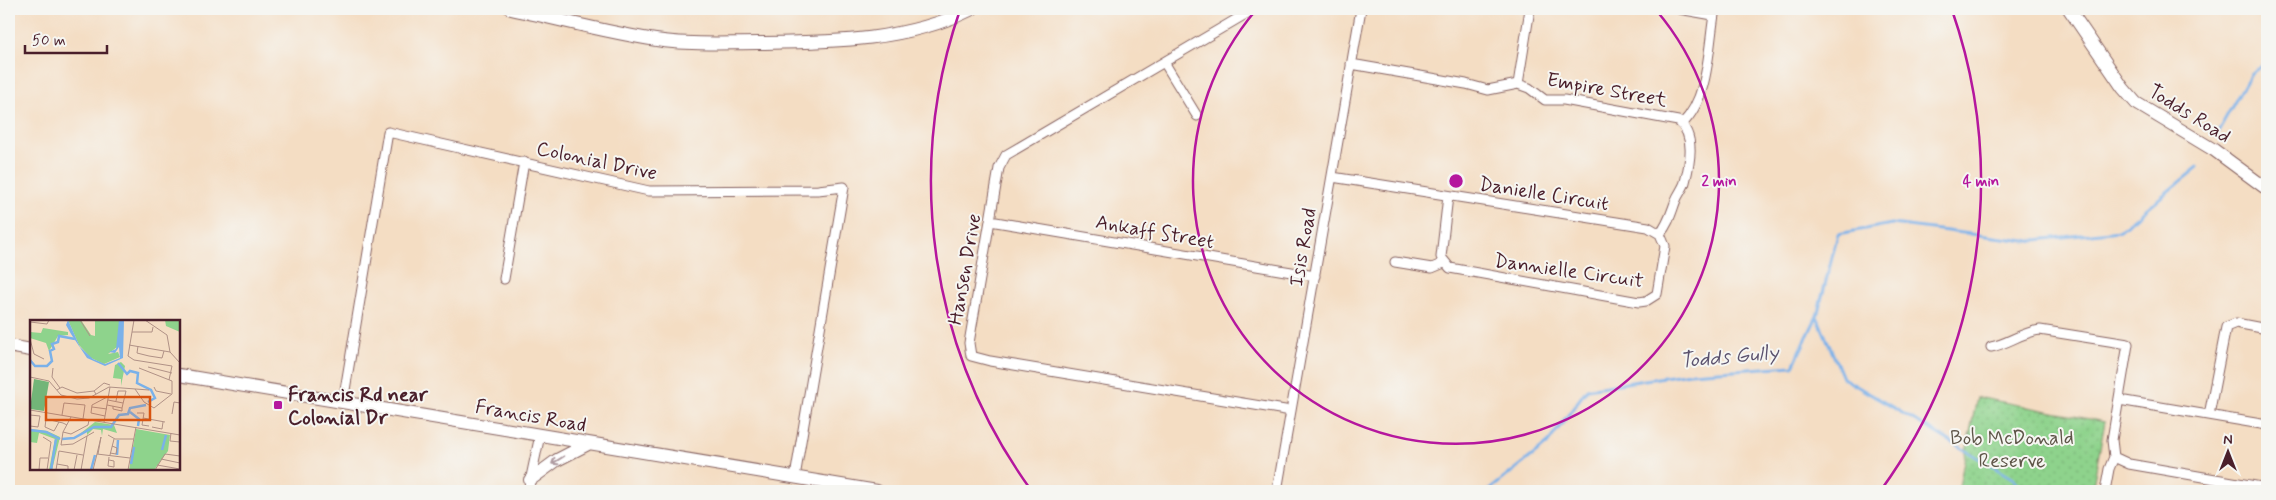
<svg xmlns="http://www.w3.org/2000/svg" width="2276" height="500" font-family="Mynerve,sans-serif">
<defs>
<pattern id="park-dots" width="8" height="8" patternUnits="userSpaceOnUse" patternTransform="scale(1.25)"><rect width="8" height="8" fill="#8ed38c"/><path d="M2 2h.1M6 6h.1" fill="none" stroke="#7cb579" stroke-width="1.8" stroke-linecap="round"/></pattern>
</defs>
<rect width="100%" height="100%" fill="#f6f6f2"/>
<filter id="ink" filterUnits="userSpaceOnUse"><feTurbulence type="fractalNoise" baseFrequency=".02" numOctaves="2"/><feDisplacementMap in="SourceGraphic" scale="10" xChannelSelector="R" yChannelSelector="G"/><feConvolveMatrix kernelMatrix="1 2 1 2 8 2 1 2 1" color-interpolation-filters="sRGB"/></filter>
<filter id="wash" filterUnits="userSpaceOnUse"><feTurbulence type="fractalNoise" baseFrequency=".0096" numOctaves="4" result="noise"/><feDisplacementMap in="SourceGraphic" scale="20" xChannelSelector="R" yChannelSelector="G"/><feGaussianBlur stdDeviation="1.12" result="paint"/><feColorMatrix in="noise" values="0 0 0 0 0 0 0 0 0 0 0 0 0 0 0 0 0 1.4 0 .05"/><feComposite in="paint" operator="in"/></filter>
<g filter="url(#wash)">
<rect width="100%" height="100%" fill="#f4ddc3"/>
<path fill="url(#park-dots)" stroke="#6c795c" d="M1977 397 2105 422 2092 491H1958Z"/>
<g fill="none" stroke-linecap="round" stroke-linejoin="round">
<path stroke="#7ab1e9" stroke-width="3" d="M2216 135 2251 73 2267 63
M1817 316 1843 378 2014 479 2019 491
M1488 491 1547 444 1587 389 1690 373 1793 366 1817 316 1838 234 1892 224 2026 241 2119 231 2198 167"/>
</g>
</g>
<g filter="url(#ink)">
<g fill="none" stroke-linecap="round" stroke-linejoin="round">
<defs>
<path id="street" d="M1254 9 1006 155 999 168 969 343 971 356 990 361 1291 411
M1679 9 1713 15
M1164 62 1197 116
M1351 64 1466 84 1488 90 1518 84 1529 88 1545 100H1564L1678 121C1696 135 1690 163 1685 182 1683 189 1678 194 1676 200 1671 213 1669 223 1660 234
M1518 84 1530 9
M1682 124C1710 97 1708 46 1715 9
M1332 177 1648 227 1660 234 1665 246 1657 294 1646 301 1639 302 1450 268 1441 257 1448 196
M990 221 1315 276
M1395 262 1432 268 1444 263
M504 279 524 162
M1991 347C2008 344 2022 332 2040 330L2128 344 2112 440 2114 457
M2119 400 2267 425
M343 402 388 132 649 191 818 190 844 187 795 477
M2209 415 2226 327 2236 323 2267 329
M2114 457 2129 464 2267 488
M528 491 540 435
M1277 491 1361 9
M2105 491 2109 469 2114 457"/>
<path id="secondary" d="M511 9C562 20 612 34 663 41 694 45 726 43 758 43 831 42 905 42 972 9
M2069 9 2123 88 2136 103 2214 150 2267 189
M9 346 31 350
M179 375 877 491
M530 480 557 460 588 444"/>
</defs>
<use href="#street" stroke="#866260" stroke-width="11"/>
<use href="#secondary" stroke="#866260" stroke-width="14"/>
<use href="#street" stroke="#fff" stroke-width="9"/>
<use href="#secondary" stroke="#fff" stroke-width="12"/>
</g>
<defs><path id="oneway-shaft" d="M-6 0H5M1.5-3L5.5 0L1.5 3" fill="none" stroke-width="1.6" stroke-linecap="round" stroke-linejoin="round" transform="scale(1.25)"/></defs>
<use stroke="#ae9aa0" href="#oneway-shaft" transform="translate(558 460) rotate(148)"/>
</g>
<g fill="none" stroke="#b5179e" stroke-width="2.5">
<path d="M1656 10A263 263 0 1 1 1256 10"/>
<path d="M1031 490A525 525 0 0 1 960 10M1952 10A525 525 0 0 1 1881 490"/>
</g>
<rect fill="#b5179e" stroke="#f6f6f2" stroke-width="2" x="273" y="400" width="10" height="10" rx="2.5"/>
<g text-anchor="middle" stroke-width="4" stroke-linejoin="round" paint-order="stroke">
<g font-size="20" fill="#4a1f2b" stroke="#f6f6f2">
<text transform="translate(1607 89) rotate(10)" y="7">Empire Street</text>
<text transform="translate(2190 113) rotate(32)" y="7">Todds Road</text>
<text transform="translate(597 160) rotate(12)" y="7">Colonial Drive</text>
<text transform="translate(1544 193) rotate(9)" y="7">Danielle Circuit</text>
<text transform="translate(1155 231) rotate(10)" y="7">Ankaff Street</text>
<text transform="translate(1302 247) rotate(-80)" y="7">Isis Road</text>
<text transform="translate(964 269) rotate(-80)" y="7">Hansen Drive</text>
<text transform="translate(1569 270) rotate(8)" y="7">Dannielle Circuit</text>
<text transform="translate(531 415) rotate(10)" y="7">Francis Road</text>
</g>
<g font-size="20" font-weight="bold" fill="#4a1f2b" stroke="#f6f6f2" text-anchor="start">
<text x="288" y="401">Francis Rd near<tspan x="288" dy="23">Colonial Dr</tspan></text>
</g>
<g font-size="20" fill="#5e5548" stroke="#f6f6f2">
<text x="2012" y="444">Bob McDonald<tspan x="2012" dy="23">Reserve</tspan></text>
</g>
<g font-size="21" font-style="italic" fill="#5b526e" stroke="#f6f6f2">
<text transform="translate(1729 356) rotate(-5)" y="7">Todds Gully</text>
</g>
</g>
<g transform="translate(30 320)">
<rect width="150" height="150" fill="#f4ddc3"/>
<path d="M13 8 38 12V15L28 16 19 31 16 23 0 18V12L11 13ZM0 109 17 111 30 117 22 150H19L25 119 9 113 7 123 0 122Z" fill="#8ed38c"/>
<path d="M4 59 19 62 14 91 0 89Z" fill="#72b578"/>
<path d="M38 0H51L61 15 65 16V0H90L87 27 78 34 88 32 90 37 74 44 61 38 49 25ZM135 0H150V12L136 6ZM91 42 95 46 91 66V59L83 58 85 45ZM65 102 84 105 87 113 73 109 72 116 71 110 63 109 57 115V112L51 113ZM106 109 140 115 138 131 124 150H99Z" fill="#8ed38c"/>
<path d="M38 0 50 27 63 39 75 44 90 38 89 27 85 33 79 32 86 29 89 0H94L93 38 75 46 57 38 41 14 36 5Z" fill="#7ab1e9"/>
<path fill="none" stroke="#7ab1e9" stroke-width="2.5" d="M0 40 5 46H17L22 41 20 31 24 29 22 24 28 22 29 16 45 19M88 43 97 54 100 51 108 53 107 63 121 70 125 78 118 82M100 92 109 99 108 106M0 110 16 112 30 119M32 119 44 118 64 107H81L89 95 98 94 100 88 116 85M132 130 136 115M87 135 88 120M101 144 104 127M21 150 26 119M61 150 65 135"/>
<path fill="none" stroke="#b09186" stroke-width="1" d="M50 0 60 16M104 0 98 36 104 40 142 46 139 60M115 0 137 15 140 32 150 43M0 2 17 4 19 0M102 12H122L123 7M0 19 4 34 14 39M99 25 140 32M108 26 107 33 119 36 132 38 134 31M118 47 142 53M23 48 22 57 30 68M109 48 142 61V74M0 57 19 61 31 75 47 79 59 78 79 67 119 70M124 67 126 71 141 74M105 69 114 82 124 88 142 74M27 70 32 67 47 73 64 71 66 74M64 71 74 63 80 65M78 80 93 83M86 81 88 71H96L92 88M77 85 92 88M83 86V89L92 91V88M62 87 77 89M0 90 150 115M107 93H114L112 105 119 106M142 94 144 82 150 83M0 95 10 96 8 107 0 106M32 95 34 83 55 85 53 99M75 96 61 93 62 85 79 76M41 97 33 112 31 125 43 124 64 112M113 98 135 102M29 102 24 111 15 107 16 99 33 103 37 105M74 102 80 67M122 107 132 109 133 102M33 112 41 114 58 105 59 100M141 113 140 121 150 122M78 115 85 119H104M13 117 21 122 17 150M80 133 86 134 87 128 82 126M67 134 71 117 68 134M80 135 84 119M131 139 150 143M79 140 84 141V147L78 146 79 137M27 144 38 146V150M127 145 150 149M9 150 10 138H18M26 150 29 131 53 135M44 150 47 135M51 150 57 116M63 150 67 134 100 138M98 150 106 107M125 150 135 134 150 136"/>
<path fill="#d8530f" fill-opacity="0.15" stroke="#d8530f" stroke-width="2.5" d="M16 77H120V100H16Z"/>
<rect width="150" height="150" fill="none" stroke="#4a1f2b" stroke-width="2.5"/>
</g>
<circle cx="1456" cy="181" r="8" fill="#b5179e" stroke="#f6f6f2" stroke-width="2.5"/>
<g font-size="15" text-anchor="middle" font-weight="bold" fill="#b5179e" stroke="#f6f6f2" stroke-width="4" stroke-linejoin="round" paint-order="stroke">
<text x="1719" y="186">2 min</text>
<text x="1981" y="186">4 min</text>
</g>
<rect width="2276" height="500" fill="none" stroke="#f6f6f2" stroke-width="30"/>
<g transform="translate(2228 452)" stroke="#f6f6f2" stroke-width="4" paint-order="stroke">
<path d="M0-4L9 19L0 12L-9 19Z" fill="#4a1f2b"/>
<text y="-8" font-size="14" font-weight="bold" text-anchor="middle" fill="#4a1f2b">N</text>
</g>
<path d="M25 45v8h82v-8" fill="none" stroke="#4a1f2b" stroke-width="2.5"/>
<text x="32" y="45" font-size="15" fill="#4a1f2b" stroke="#f6f6f2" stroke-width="4" paint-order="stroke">50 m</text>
</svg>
